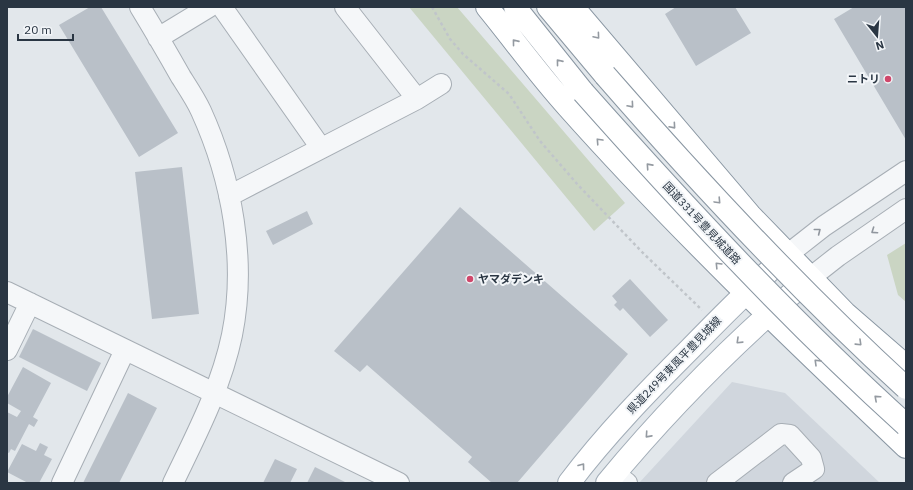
<svg xmlns="http://www.w3.org/2000/svg" width="913" height="490" font-family="'IBM Plex Sans','Noto Sans JP',sans-serif">
<rect width="100%" height="100%" fill="#e2e7eb"/>
<path fill="#d0d6dd" d="M732 382 785 393 880 483H639Z"/>
<path fill="#cad5c3" d="M409 7H457L625 203 594 231Z
M906 243V302L898 295 887 255Z"/>
<path fill="#b9c0c8" d="M90 7H101L178 133 139 157 59 25Z
M676 7H735L751 33 696 66 665 14Z
M854 7H906V140L834 19Z
M182 167 199 314 152 319 135 172Z
M460 207 628 354 517 483H492L468 462 472 457 367 365 360 372 334 351Z
M307 211 313 224 273 245 266 231Z
M630 279 668 320 650 337 623 308 620 311 614 305 617 302 612 296Z
M33 329 101 363 87 391 19 357Z
M23 367 51 383 33 417 38 420 34 427 29 424 15 451 11 449 9 453 7 452V412L17 417 21 411 7 403V397Z
M128 393 157 408 119 483H83Z
M40 443 48 447 44 455 52 459 39 483H28L7 472 22 444 36 451Z
M275 459 297 469 290 483H263Z
M315 467 347 483H307Z"/>
<g fill="none" stroke-linecap="round" stroke-linejoin="round">
<defs>
<path id="minor" d="M140 7C154 30 168 54 181 77 188 88 196 100 201 111 232 179 247 261 232 335 221 388 196 435 173 483
M222 7 321 148
M345 7 417 99
M158 38 209 7
M229 196 417 99 441 84
M787 255 824 226 906 171
M810 278 838 256 906 209
M7 292 399 483
M7 350 30 303
M615 474 627 483
M62 483 125 350
M717 483 781 434 790 435 811 458 814 469 793 483"/>
<path id="major" d="M569 483C606 434 648 391 691 348 722 316 754 284 787 255
M607 483C668 409 737 340 810 278"/>
<path id="highway" d="M487 7C514 40 539 75 568 107 674 226 790 337 906 447
M515 7 583 92
M548 7 605 75
M573 7 750 215 845 313 906 366"/>
</defs>
<use href="#minor" stroke="#a7aeb5" stroke-width="22"/>
<use href="#major" stroke="#a1acb7" stroke-width="24"/>
<use href="#highway" stroke="#8996a2" stroke-width="24"/>
<path stroke="#c0c5ca" stroke-width="2.5" stroke-dasharray="3 3" stroke-linecap="butt" d="M432 7 450 39 463 54 509 94 540 141 578 185 643 253 702 310"/>
<use href="#minor" stroke="#f5f7f9" stroke-width="20"/>
<use href="#major" stroke="#fff" stroke-width="22"/>
<use href="#highway" stroke="#fff" stroke-width="22"/>
<defs>
<path id="highway-bridge" d="M605 75C700 184 799 290 906 388
M583 92C686 208 791 321 906 425"/>
</defs>
<use href="#highway-bridge" stroke="#8996a2" stroke-width="24" stroke-linecap="butt"/>
<use href="#highway-bridge" stroke="#fff" stroke-width="22"/>
</g>
<defs><path id="oneway-chevron" d="M-2-3.5L2.5 0L-2 3.5" fill="none" stroke-width="1.6" stroke-linecap="round" stroke-linejoin="round"/></defs>
<g stroke="#949aa1">
<use href="#oneway-chevron" transform="translate(597 36) rotate(50)"/>
<use href="#oneway-chevron" transform="translate(515 42) rotate(-129)"/>
<use href="#oneway-chevron" transform="translate(559 62) rotate(-129)"/>
<use href="#oneway-chevron" transform="translate(631 105) rotate(49)"/>
<use href="#oneway-chevron" transform="translate(673 126) rotate(49)"/>
<use href="#oneway-chevron" transform="translate(599 141) rotate(-133)"/>
<use href="#oneway-chevron" transform="translate(649 166) rotate(-132)"/>
<use href="#oneway-chevron" transform="translate(718 201) rotate(47)"/>
<use href="#oneway-chevron" transform="translate(718 265) rotate(-134)"/>
<use href="#oneway-chevron" transform="translate(739 341) rotate(136)"/>
<use href="#oneway-chevron" transform="translate(859 343) rotate(44)"/>
<use href="#oneway-chevron" transform="translate(817 362) rotate(-136)"/>
<use href="#oneway-chevron" transform="translate(877 398) rotate(-138)"/>
<use href="#oneway-chevron" transform="translate(648 435) rotate(132)"/>
<use href="#oneway-chevron" transform="translate(582 466) rotate(-53)"/>
</g>
<g stroke="#90969e">
<use href="#oneway-chevron" transform="translate(818 231) rotate(-38)"/>
<use href="#oneway-chevron" transform="translate(874 231) rotate(146)"/>
</g>
<g fill="#d0476b" stroke="#f2f5f8" stroke-width="1.5">
<circle cx="888" cy="79" r="4"/>
<circle cx="470" cy="279" r="4"/>
</g>
<g text-anchor="middle" stroke-width="4" stroke-linejoin="round" paint-order="stroke">
<g font-size="11" font-weight="bold" fill="#2a3643" stroke="#f2f5f8" text-anchor="end">
<text x="880" y="83">ニトリ</text>
<text x="478" y="283" text-anchor="start">ヤマダデンキ</text>
</g>
<g font-size="11" fill="#2a3643" stroke="#f2f5f8">
<text transform="translate(702 223) rotate(47)" y="4">国道331号豊見城道路</text>
<text transform="translate(674 365) rotate(-46)" y="4">県道249号東風平豊見城線</text>
</g>
</g>
<rect width="913" height="490" fill="none" stroke="#2a3643" stroke-width="16"/>
<g transform="translate(877 36) rotate(163)" stroke="#f2f5f8" stroke-width="3" paint-order="stroke">
<path d="M0-3L7 15L0 10L-7 15Z" fill="#2a3643"/>
<text y="-6" font-size="11" font-weight="bold" text-anchor="middle" fill="#2a3643">N</text>
</g>
<path d="M18 34v6h55v-6" fill="none" stroke="#2a3643" stroke-width="2"/>
<text x="24" y="34" font-size="12" fill="#2a3643" stroke="#f2f5f8" stroke-width="3" paint-order="stroke">20 m</text>
</svg>
